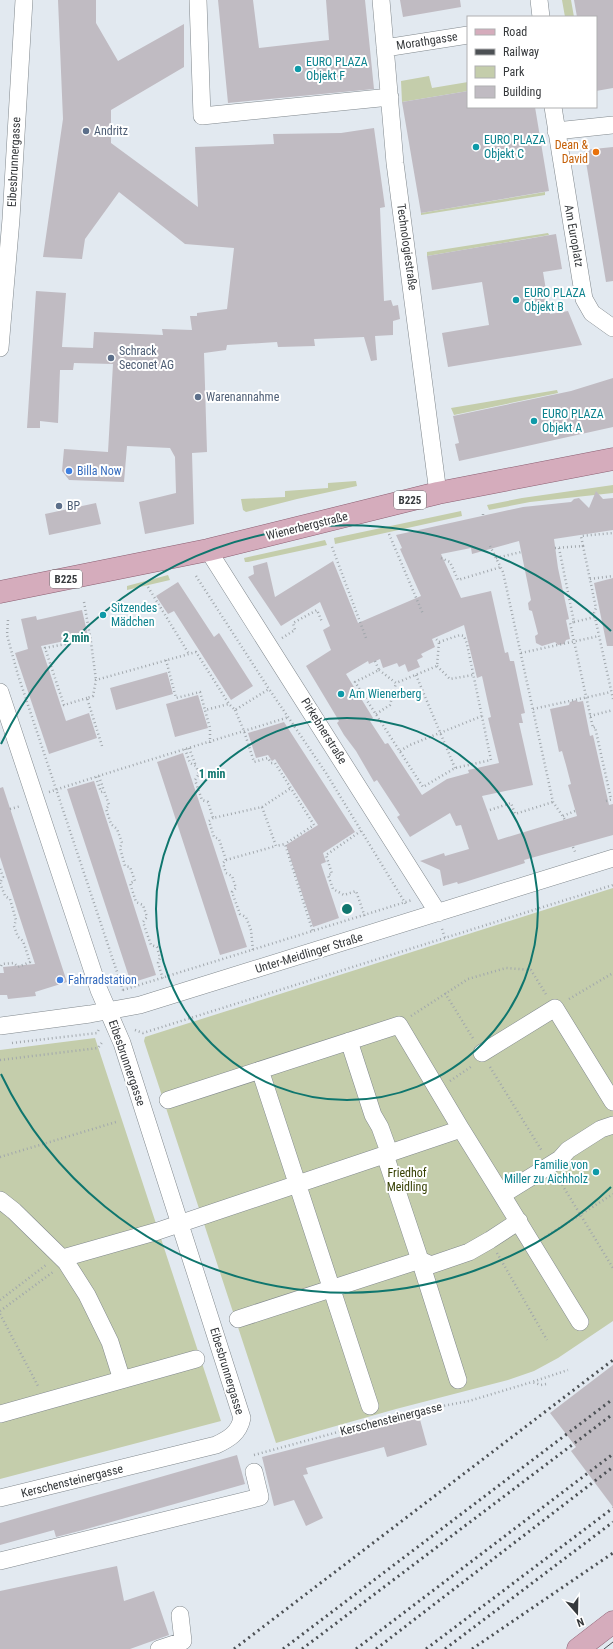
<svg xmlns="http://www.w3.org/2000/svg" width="613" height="1649" font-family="'Roboto Condensed',sans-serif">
<rect width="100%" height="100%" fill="#e2e9f0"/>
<path fill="#c4cdab" d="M562 0H571L574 17H565Z
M429 76 432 88 468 82V91L402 102 401 81Z
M545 192V195L421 215V213Z
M548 233 549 235 427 256V252Z
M557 390 558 393 454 415 451 408Z
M356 481 357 486 297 499 246 512 243 510 241 499 285 497V491L328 488V483Z
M613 485V493L530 502 489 510 487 505 522 498Z
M461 511 462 516 335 544 334 538Z
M325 540 327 545 248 562H245L244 558Z
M168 575 170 580 127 590V586Z
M613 888V1321L558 1358 534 1371 508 1380 396 1409 276 1443 144 1041 145 1037Z
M95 1038 221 1421 0 1479V1050Z"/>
<path fill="#c0bbc2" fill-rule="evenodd" d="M58 0H96V23L118 61 184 24V67L111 110V143L198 207 195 147 274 144 273 134 341 133 374 128 385 207 380 208 384 301 391 300 393 306 398 305 400 319 393 321V335L375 336 377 360 371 361 364 337 314 339 315 346 278 347 277 342 227 345 226 350 204 353 207 452 192 453 194 524 145 534 139 502 176 493 175 457 170 448 127 446 124 482 69 480 62 471 64 449 108 452 113 364 74 363 73 370H60L58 423 40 421V428H27L36 291 66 293 62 347 93 348 94 332 163 335 162 329 192 330 190 316H197V313L227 309 234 248 185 244 119 192 85 239 82 259 43 257 63 119Z
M218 0H253L259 48 329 40 326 0H365L374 89 228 103Z
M400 0H460L461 7 403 17Z
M574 0H613V88L596 91V17H577Z
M468 91V107H535L549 191 421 213 402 102Z
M613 147V281L606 282 584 150Z
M556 234 562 269 543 272 550 314 568 311 582 345 448 367 442 333 489 325 482 282 432 290 427 256Z
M613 378V427L459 461 455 444 459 443 453 416 571 391Z
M596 491 603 499 613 498V530L554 539 558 568 569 619 566 620 570 639 566 640 564 644 558 645 555 642 542 646 536 643 535 636 538 634 532 611 529 610 528 603 531 600 519 541 472 554 471 548 441 554 461 598 491 591 505 653 508 652 510 661H514L525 713 521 714 523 723H519L533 785 482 796 498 840 577 816 568 785 571 784 566 765 562 751 559 752 550 709 569 705 570 702 576 700 578 702 583 701 590 736 593 735 609 805 613 804V835L524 860 525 863 465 882 458 884 457 882 443 886 440 870 420 861 444 853 445 856 469 849 461 825 456 826 450 813 410 837 397 817 400 815 377 780 374 782 356 751 344 735 337 723 339 721 306 666 331 650 323 630 330 626 320 602 281 626 248 577 254 574 253 566 267 562 275 597 333 561 358 623 421 596 400 549 402 548 396 535 523 507 571 502 574 499 579 498 589 508ZM464 625 477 678 482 676 491 717 488 718 499 763 468 770 469 773 447 779 422 795 388 743 385 744 370 721 373 718 346 674 368 661 369 664 380 659 383 668 397 663 399 667 405 664 408 672 420 667 417 660 423 657 421 654 435 647 432 639Z
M96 503 101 524 49 535 45 514Z
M613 578V646H607L594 583Z
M178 582 214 637 219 633 253 686 231 700 174 611 168 614 156 596Z
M82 610 88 636 41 646 66 721 89 713 97 738 49 754 15 653 28 649 21 619 36 616 37 620Z
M167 672 173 694 116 710 110 688Z
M198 695 208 728 175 737 166 704Z
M284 722 355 832 323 853 326 862 321 864 339 918 313 927 286 845 318 825 275 759 272 761 268 755 256 758 248 733Z
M183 753 247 947 220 955 157 762Z
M94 781 156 975 131 983 67 789Z
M3 787 67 982 35 992 36 996 8 999 7 995H0V973H4L3 967 35 964 0 857V788Z
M613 1365V1507L571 1451 576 1447 550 1413Z
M419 1416 427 1445 387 1457 384 1447 306 1468 308 1474 303 1475 323 1518 306 1526 294 1500 274 1506 262 1457Z
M237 1455 245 1484 83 1530 56 1537 54 1530 0 1545V1523Z
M117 1566 124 1601 154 1591 169 1635 130 1649H0V1591Z"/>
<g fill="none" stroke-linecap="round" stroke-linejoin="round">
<defs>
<path id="minor" d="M198 0 202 116 390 97
M381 0 395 163 438 493
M539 0 541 17
M385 48 468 35
M553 107 584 299 592 313 613 328
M556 131 613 125
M0 348 11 219 24 0
M208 550 438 913
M0 692 99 990 122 1043 242 1418C239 1433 229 1439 216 1445L0 1498
M0 1026 90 1014 140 1005 613 858
M349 1041 373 1115 380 1127 388 1149 385 1155 420 1260 458 1380
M482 1053 555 1008 613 1102
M260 1070 370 1406
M168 1100 399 1025 461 1129
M502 1195 580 1322
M0 1200 14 1211 66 1262 87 1295 110 1342 122 1380
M63 1258 158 1231 461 1129 502 1195 560 1159 568 1150 601 1129 613 1125
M238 1319 420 1260 431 1265 469 1252 490 1240 519 1221
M0 1414 196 1359
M0 1561 260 1497 254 1472
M159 1649 183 1641 180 1615"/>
<path id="major" d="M0 592 208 550 438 493 613 459
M578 1649 613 1622"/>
</defs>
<use href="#minor" stroke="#81888d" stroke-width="18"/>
<use href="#major" stroke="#8b5f72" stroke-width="23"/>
<path stroke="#a1a7ac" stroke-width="2.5" stroke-dasharray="1 3" stroke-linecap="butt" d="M483 514V515
M389 534 423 614
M490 546 503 572 553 802 566 821
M583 546 581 536 613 533
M332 547 366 638
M555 548 583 546 596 608 594 613 613 699
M559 548 574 622 570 623 593 728 595 727 611 799
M441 558 450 562 458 580 501 567
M496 558 521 552
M196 576 269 689 326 773 407 906
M590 579 613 576
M148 587 189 654
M84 602 91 642 96 680
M8 620 7 635 18 675 123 990
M574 622 595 617
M282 638 295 630 293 623 317 610 322 622
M521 653 599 636
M166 660 176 698 200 692 205 710
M375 661 379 670 355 682 423 787 455 768 491 760 467 644 464 636 460 635 439 642 435 638
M437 666 450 679 473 675
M379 670 396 683 437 666 439 642
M416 675 455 768
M87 698 64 705 45 648 91 639
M533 709 611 692
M235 710 244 731 254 762 268 758 271 763H275L314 825 285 844
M376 714 390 705 396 683
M590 716 613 710
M210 743V728L205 710 229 704 235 710 269 689
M102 746 87 698 93 696 96 680 196 652 229 704
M189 748 196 766
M185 749 190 763 196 766 199 774 195 780 202 800 208 802 213 818 262 807 276 846 285 844 313 932
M400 751 410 745 482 716
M99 776 104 791
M96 777 101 792 104 791 109 805 106 809 111 824 117 829 122 843 120 848 125 866 130 867 135 881 130 883 136 902 143 905 147 917 143 922 151 945 157 947 160 958 158 963 163 979
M49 792C128 766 209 742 289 717
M606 801 613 799
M262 807 291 788
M10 809 21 806
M490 810 511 803 515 814 553 802
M563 816 575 811
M213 818 209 821 214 837 219 839 226 860 223 863 226 873 232 876 236 888 232 892 240 914 246 917 251 930 253 951
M361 831 326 855 332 874 328 875 333 889 344 895 356 891 365 917
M573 847 576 854
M226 860 276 846
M0 869 3 877 0 883
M0 883 5 896 10 899 16 920 14 926 18 937 23 941 30 962 18 967 14 963 2 964 0 968
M442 929 445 938
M123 990 412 900
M445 993 474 1040
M569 999 613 973
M411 1016 468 979 506 968 531 970 547 996
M135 1030 143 1033 613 885
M12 1043 97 1033 99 1029
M0 1060 98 1048 103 1041
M490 1067 542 1151
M450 1081 472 1066
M0 1157 116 1122
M558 1178 613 1268
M545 1237 613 1194
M497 1253 547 1340
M0 1300 46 1265
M0 1311 53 1272
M0 1314 38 1386
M546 1384 541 1385 532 1382 568 1370
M378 1421 406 1413 469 1401 532 1382
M254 1455 371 1423"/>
<use href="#minor" stroke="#fff" stroke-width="17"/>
<use href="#major" stroke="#d5acbc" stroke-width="22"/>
<path stroke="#4c5054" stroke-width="1" d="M604 1649 613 1642"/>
<path stroke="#4c5054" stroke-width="3" stroke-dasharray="2 4" stroke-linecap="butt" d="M234 1649 613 1360
M283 1649 613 1399
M302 1649 613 1414
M356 1649 613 1454
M376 1649 613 1467
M426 1649 613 1508
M445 1649 613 1522
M472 1649 613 1553"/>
</g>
<g fill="none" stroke="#0f766e" stroke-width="2">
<circle cx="347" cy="909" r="191"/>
<path d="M611 1187A383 383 0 0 1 1 1074M1 744A383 383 0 0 1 611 631"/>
</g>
<g fill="#0f9aa8" stroke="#fff" stroke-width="1.5">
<circle cx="298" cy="69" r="4"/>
<circle cx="476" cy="147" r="4"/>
<circle cx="516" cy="300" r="4"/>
<circle cx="534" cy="421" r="4"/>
<circle cx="103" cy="615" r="4"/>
<circle cx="341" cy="694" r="4"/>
<circle cx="596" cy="1172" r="4"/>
</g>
<g fill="#5c6f8a" stroke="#fff" stroke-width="1.5">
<circle cx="86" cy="131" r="4"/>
<circle cx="111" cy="358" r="4"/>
<circle cx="198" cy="397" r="4"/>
<circle cx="59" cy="506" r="4"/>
</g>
<circle fill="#e8710a" stroke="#fff" stroke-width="1.5" cx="596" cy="152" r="4"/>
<g fill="#3f7fe0" stroke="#fff" stroke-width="1.5">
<circle cx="69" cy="471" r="4"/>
<circle cx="60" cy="980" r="4"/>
</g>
<g text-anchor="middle" stroke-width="4" stroke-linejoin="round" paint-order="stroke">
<g fill="#fff" stroke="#727476" stroke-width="1">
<rect x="394" y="491" width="32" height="18" rx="3"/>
<rect x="50" y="570" width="32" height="18" rx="3"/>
</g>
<g font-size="11" font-weight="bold" fill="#36393c">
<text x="410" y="504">B225</text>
<text x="66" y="583">B225</text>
</g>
<g font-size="12" fill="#36393c" stroke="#fff">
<text transform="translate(427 41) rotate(-9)" y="4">Morathgasse</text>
<text transform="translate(14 162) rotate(-87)" y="4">Eibesbrunnergasse</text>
<text transform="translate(574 236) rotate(80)" y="4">Am Europlatz</text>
<text transform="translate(407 247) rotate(82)" y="4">Technologiestraße</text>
<text transform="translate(307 526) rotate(-14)" y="4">Wienerbergstraße</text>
<text transform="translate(324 731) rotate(58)" y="4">Pirkebnerstraße</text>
<text transform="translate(309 953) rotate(-17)" y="4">Unter-Meidlinger Straße</text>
<text transform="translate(127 1063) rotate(71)" y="4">Eibesbrunnergasse</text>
<text transform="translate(227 1371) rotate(73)" y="4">Eibesbrunnergasse</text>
<text transform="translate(391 1419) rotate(-14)" y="4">Kerschensteinergasse</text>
<text transform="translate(72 1481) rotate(-14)" y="4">Kerschensteinergasse</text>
</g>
<g font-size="12" fill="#0d838f" stroke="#fff" text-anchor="start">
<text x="306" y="66">EURO PLAZA<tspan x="306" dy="14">Objekt F</tspan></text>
<text x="484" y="144">EURO PLAZA<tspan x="484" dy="14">Objekt C</tspan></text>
<text x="524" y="297">EURO PLAZA<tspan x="524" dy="14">Objekt B</tspan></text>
<text x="542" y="418">EURO PLAZA<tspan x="542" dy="14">Objekt A</tspan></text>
<text x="111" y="612">Sitzendes<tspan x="111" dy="14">Mädchen</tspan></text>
<text x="349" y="698">Am Wienerberg</text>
<text x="588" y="1169" text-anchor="end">Familie von<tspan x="588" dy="14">Miller zu Aichholz</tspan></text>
</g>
<g font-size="12" fill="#4e5e75" stroke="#fff" text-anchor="start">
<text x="94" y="135">Andritz</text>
<text x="119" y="355">Schrack<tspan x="119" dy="14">Seconet AG</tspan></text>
<text x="206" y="401">Warenannahme</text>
<text x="67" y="510">BP</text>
</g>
<g font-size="12" fill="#c56008" stroke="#fff" text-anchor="end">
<text x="588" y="149">Dean &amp;<tspan x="588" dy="14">David</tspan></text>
</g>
<g font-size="12" fill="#366cbe" stroke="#fff" text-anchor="start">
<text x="77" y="475">Billa Now</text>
<text x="68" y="984">Fahrradstation</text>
</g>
<g font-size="12" fill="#364003" stroke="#fff">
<text x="407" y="1177">Friedhof<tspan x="407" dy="14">Meidling</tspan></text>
</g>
</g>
<circle cx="347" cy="909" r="6" fill="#0f766e" stroke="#fff" stroke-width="2"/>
<g font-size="12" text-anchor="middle" font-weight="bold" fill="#0f766e" stroke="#fff" stroke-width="4" stroke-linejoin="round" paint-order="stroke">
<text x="76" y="642">2 min</text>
<text x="212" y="778">1 min</text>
</g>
<rect x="467" y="16" width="130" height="92" fill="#ffffff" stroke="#afb0b1"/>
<rect x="475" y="29" width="20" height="6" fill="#d5acbc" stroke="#afb0b1"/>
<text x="503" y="36" font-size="12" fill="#36393c">Road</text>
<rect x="475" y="49" width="20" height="6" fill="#4c5054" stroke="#afb0b1"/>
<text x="503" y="56" font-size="12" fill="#36393c">Railway</text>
<rect x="475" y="66" width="20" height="12" fill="#c4cdab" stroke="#afb0b1"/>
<text x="503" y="76" font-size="12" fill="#36393c">Park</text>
<rect x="475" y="86" width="20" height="12" fill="#c0bbc2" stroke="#afb0b1"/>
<text x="503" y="96" font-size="12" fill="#36393c">Building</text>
<g transform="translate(577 1613) rotate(160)" stroke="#ffffff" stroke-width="3" paint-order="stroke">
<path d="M0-3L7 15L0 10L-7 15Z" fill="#36393c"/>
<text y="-6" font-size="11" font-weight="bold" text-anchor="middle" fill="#36393c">N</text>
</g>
</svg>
